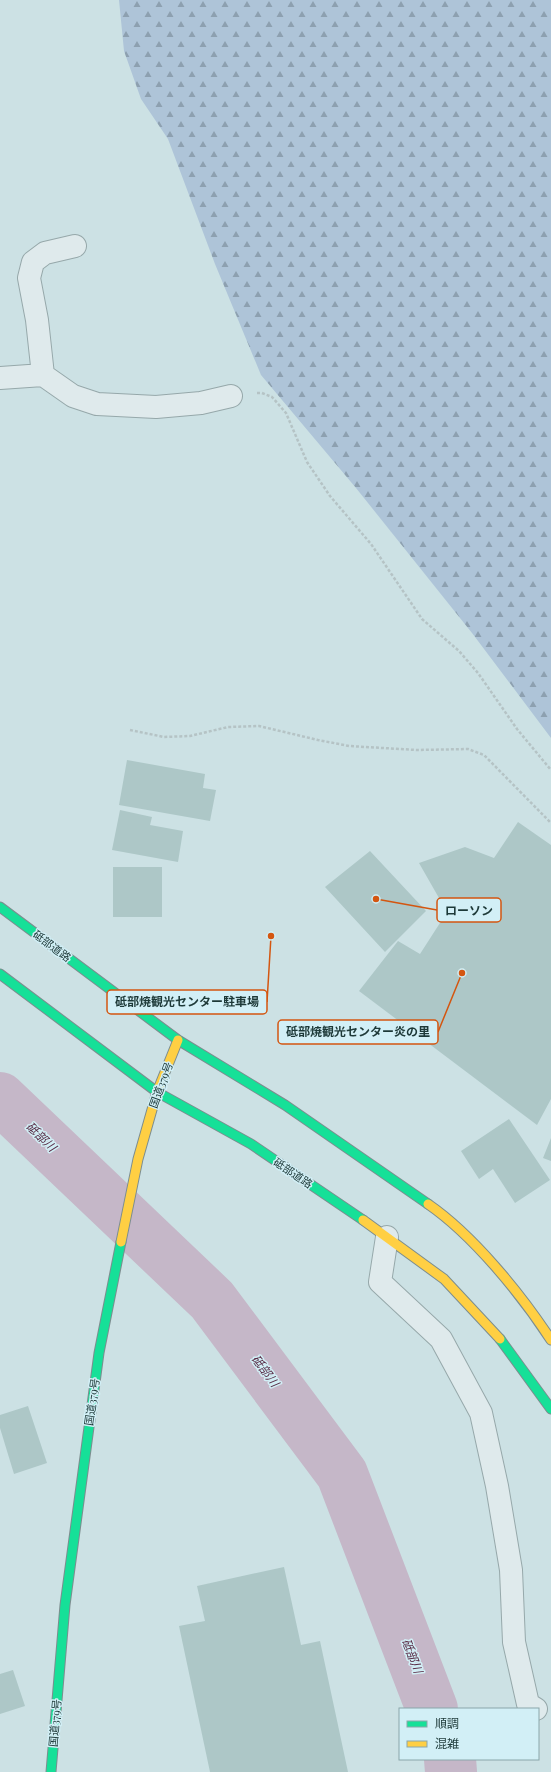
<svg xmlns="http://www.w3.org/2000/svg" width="551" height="1772" font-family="'Playfair Display','Noto Sans JP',serif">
<defs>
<pattern id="forest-firs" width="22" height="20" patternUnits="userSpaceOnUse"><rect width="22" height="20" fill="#aec4d8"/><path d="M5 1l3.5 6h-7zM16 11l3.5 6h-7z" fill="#8da0b0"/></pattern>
</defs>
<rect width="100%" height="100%" fill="#cce1e4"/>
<path fill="url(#forest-firs)" d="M119 0H551V738L472 633 356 488 261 375 215 264 168 139 141 99 124 51Z"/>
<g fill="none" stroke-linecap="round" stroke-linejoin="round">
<path stroke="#c5b7c8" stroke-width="52" d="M0 1098 212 1300 342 1474 432 1709
M450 1759 451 1772"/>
</g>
<path fill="#adc7c7" d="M127 760 205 774 203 788 216 790 210 821 119 805Z
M120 810 152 817 150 825 183 831 178 862 112 850Z
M518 822 551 845V1099L537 1125 359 991 398 941 420 954 447 912 419 863 465 847 494 858Z
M370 851 426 911 385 952 325 887Z
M113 867H162V917H113Z
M509 1119 550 1180 515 1203 493 1169 479 1179 461 1151Z
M551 1138V1161L543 1158Z
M28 1406 47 1463 14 1474 0 1428V1415Z
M284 1567 301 1645 320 1641 348 1772H210L179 1626 205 1621 197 1586Z
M13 1670 25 1706 0 1714V1674Z"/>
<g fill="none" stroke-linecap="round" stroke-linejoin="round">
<defs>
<path id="street" d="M43 375 37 320 29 278 33 262 45 253 75 246
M0 378 43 375 73 396 97 404 156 407 201 403 231 396
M387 1237 380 1282 441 1339 481 1413 497 1486 511 1570 514 1642 528 1704 536 1709"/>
<path id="fast" d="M0 907 178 1040 285 1105 428 1204
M0 974 157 1092 251 1144 363 1220
M500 1339 551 1409
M51 1772 65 1605 99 1353 121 1242"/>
<path id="slow" d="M428 1204C473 1235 521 1294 551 1340
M363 1220 444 1279 500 1339
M121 1242 138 1159 157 1092 178 1040"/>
</defs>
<use href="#street" stroke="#96a8aa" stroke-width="24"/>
<use href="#fast" stroke="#7c8d8f" stroke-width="11"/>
<use href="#slow" stroke="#7c8d8f" stroke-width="11"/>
<path stroke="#b5c3c5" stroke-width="2.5" stroke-dasharray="3 2" stroke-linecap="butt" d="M257 393H262L272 397 286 413 307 462 330 496 371 544 422 619 459 651 478 673 517 729 551 770
M130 730 164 737 190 736 228 727 259 726 318 740 349 746 417 750 468 749 484 755 551 823"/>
<use href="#street" stroke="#dfeaec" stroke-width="22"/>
<use href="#fast" stroke="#16e098" stroke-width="9"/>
<use href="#slow" stroke="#ffcf43" stroke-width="9"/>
</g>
<g text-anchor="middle" stroke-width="3" stroke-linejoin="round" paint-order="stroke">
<g font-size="11" fill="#1d3938" stroke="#d2eff6">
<text transform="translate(52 946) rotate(37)" y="4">砥部道路</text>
<text transform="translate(161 1085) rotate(-70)" y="4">国道379号</text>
<text transform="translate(293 1173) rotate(34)" y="4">砥部道路</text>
<text transform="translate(92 1402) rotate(-82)" y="4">国道379号</text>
<text transform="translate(55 1723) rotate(-85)" y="4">国道379号</text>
</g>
<g font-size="12" font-style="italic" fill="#592c46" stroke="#d2eff6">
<text transform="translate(41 1137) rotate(44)" y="4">砥部川</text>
<text transform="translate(265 1371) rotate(53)" y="4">砥部川</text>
<text transform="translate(412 1656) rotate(69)" y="4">砥部川</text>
</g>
</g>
<path fill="none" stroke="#d45610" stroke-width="1.5" d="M376 899L437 910M271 936L267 1002M462 973L438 1032"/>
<g fill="#d45610" stroke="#d2eff6" stroke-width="1.5">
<circle cx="376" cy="899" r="4"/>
<circle cx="271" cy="936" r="4"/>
<circle cx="462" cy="973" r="4"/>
</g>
<g fill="#d2eff6" stroke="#d45610" stroke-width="1.5">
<rect x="437" y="898" width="64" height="24" rx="4"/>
<rect x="107" y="990" width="160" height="24" rx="4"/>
<rect x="278" y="1020" width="160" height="24" rx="4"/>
</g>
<g font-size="12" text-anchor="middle" font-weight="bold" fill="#1d3938">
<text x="469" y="915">ローソン</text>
<text x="187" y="1006">砥部焼観光センター駐車場</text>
<text x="358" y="1036">砥部焼観光センター炎の里</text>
</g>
<rect x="399" y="1708" width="140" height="52" fill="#d2eff6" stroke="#8aa6aa"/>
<rect x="407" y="1721" width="20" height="6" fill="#16e098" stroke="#8aa6aa"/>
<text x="435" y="1728" font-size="12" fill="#1d3938">順調</text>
<rect x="407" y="1741" width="20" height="6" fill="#ffcf43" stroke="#8aa6aa"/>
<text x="435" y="1748" font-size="12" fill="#1d3938">混雑</text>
</svg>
